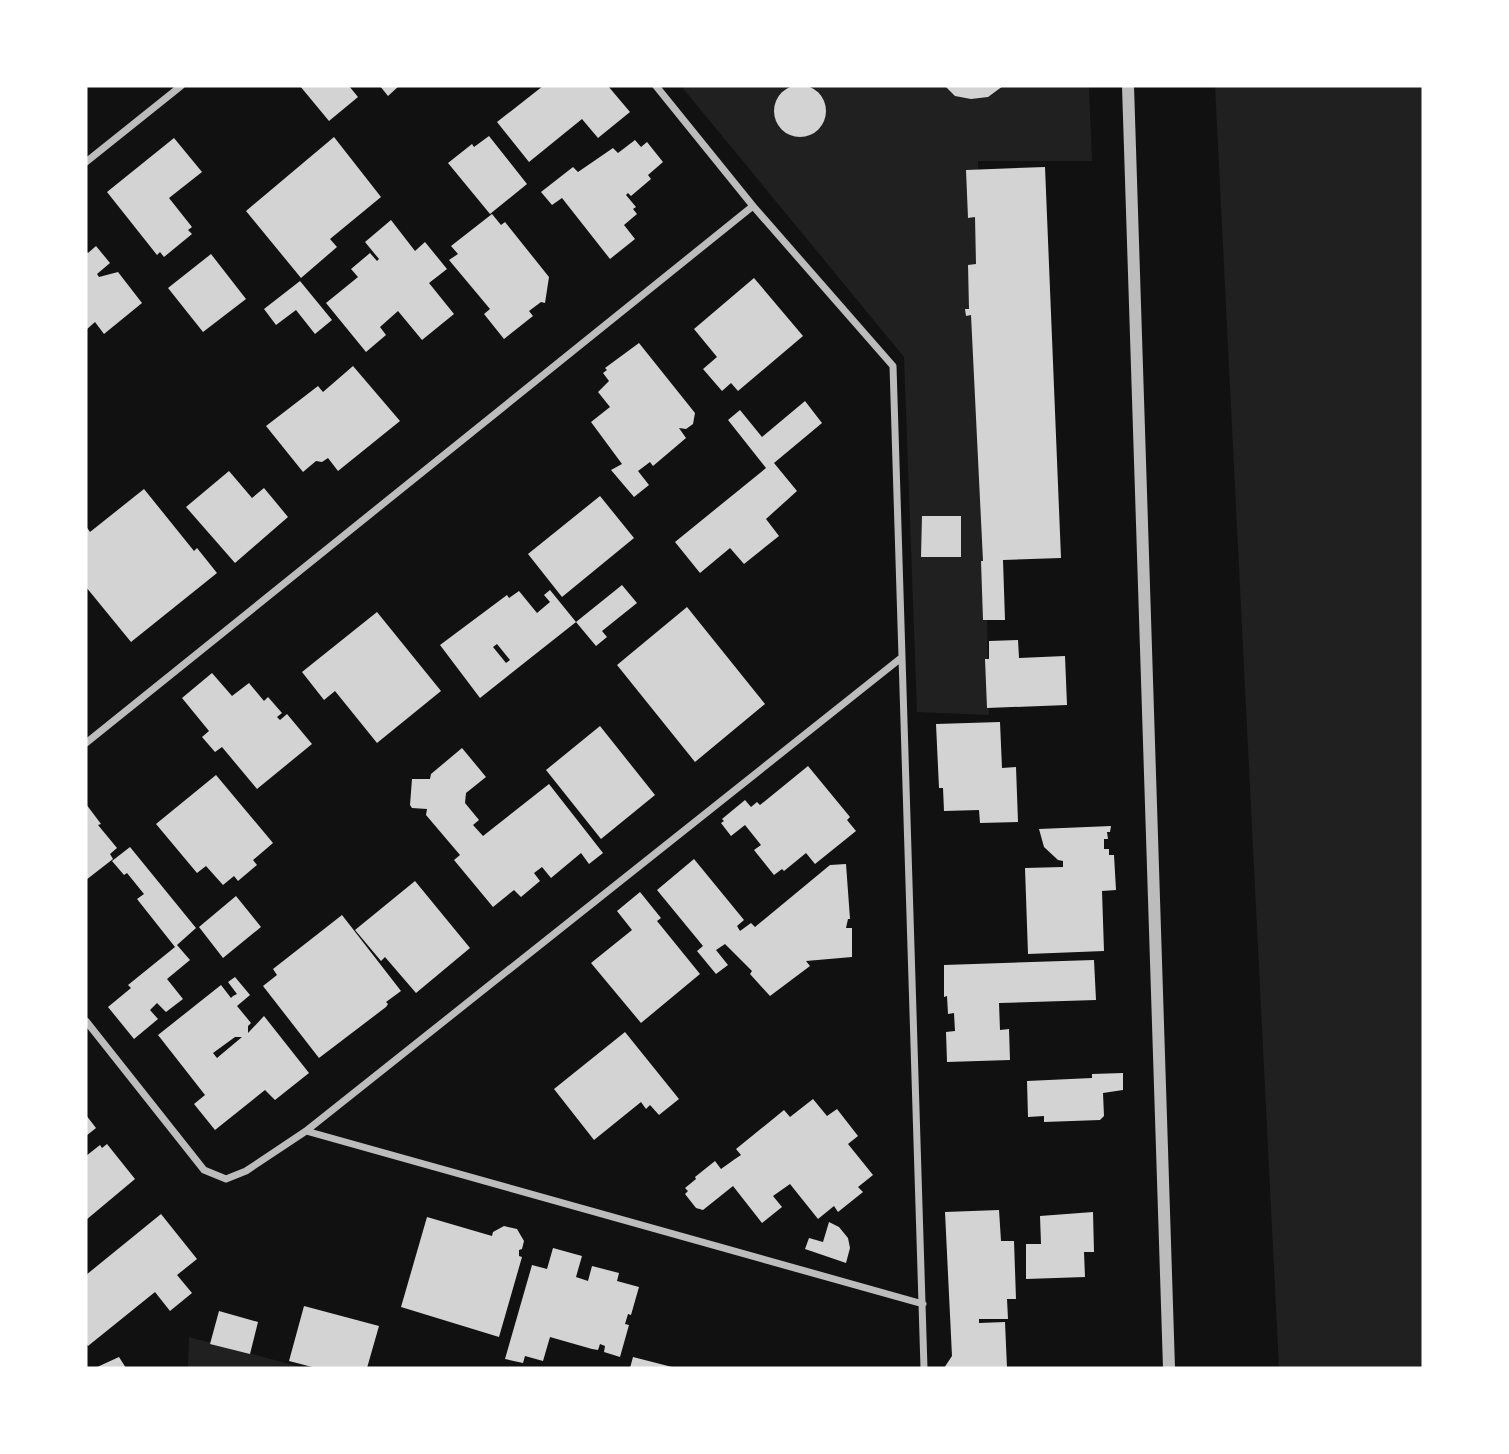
<svg xmlns="http://www.w3.org/2000/svg" width="1509" height="1454" font-family="'Alegreya Sans',sans-serif">
<rect width="100%" height="100%" fill="#111"/>
<path fill="#202020" d="M681 86H1089L1092 161H978L989 715 917 712 904 357Z
M1215 86H1423V1368H1279Z
M189 1337 304 1368H188Z"/>
<path fill="#d3d3d3" fill-rule="evenodd" d="M774 111a26 26 0 1 1 52 0a26 26 0 1 1-52 0Z
M300 86H349L358 97 329 121Z
M380 86H399L388 96Z
M543 86H608L630 112 598 138 582 119 529 162 497 122Z
M945 86H1003L988 97 971 99 955 96Z
M489 136 527 184 490 214 448 163 472 144 474 147Z
M334 137 381 197 330 239 337 247 301 278 246 211Z
M174 138 202 172 169 198 192 227 188 230 192 234 164 257 160 252 157 255 107 192Z
M635 140 641 147 647 142 663 162 648 175 651 179 631 196 628 193 626 195 636 207 633 209 637 214 624 225 635 239 610 259 562 198 552 205 541 192 573 167 578 172 613 148 618 153Z
M1045 167 1061 558 1003 560 1005 620H983L981 561H983L971 315 966 316 965 309H969L968 265 976 264 975 217 968 218 966 170Z
M492 214 501 225 505 222 549 277 545 303 541 302 529 311 533 316 504 339 484 314 490 309 449 260 458 254 451 246Z
M391 220 415 251 425 242 447 269 429 283 454 314 422 340 398 311 380 327 386 335 366 352 326 303 358 277 351 269 370 253 377 261 379 259 365 242Z
M96 246 110 263 97 274 99 277 118 272 142 303 104 334 95 322 86 330V251L88 253Z
M211 254 246 299 203 332 168 288Z
M754 278 803 336 738 391 731 383 722 391 703 369 717 357 694 329Z
M300 281 332 320 315 334 296 310 276 325 264 309Z
M639 343 695 413 693 424 686 429 679 428 686 438 653 466 650 462 638 471 649 485 634 497 611 470 622 464 591 422 610 407 598 392 609 381 603 373 607 370 605 368Z
M353 366 400 421 338 471 328 458 322 462 316 461 303 472 266 426 318 386 323 392Z
M805 401 822 423 774 463 797 491 766 519 779 536 744 564 730 548 700 573 675 542 766 468 728 420 740 410 762 437Z
M229 471 252 498 264 488 288 517 235 563 186 507Z
M144 489 194 551 197 548 217 573 131 642 86 587V526L90 532Z
M600 496 634 538 562 597 528 554Z
M922 516H961V557H921Z
M622 585 637 603 602 631 607 637 596 646 576 622Z
M550 590 576 622 480 698 440 645 507 595 509 598 519 591 537 613 550 602 544 595ZM497 644 510 660 506 663 493 647Z
M687 607 765 704 695 762 617 665Z
M377 612 441 691 377 743 335 691 324 700 302 672Z
M1018 640 1019 658 1065 656 1067 705 987 708 985 659H989V641Z
M212 673 232 696 249 683 264 701 268 697 282 713 277 717 280 720 287 714 312 744 257 789 222 747 215 752 202 737 209 731 182 698Z
M1000 722 1002 768 1016 767 1018 822 980 823 979 810 944 811 943 788H939L936 724Z
M600 726 655 795 601 839 546 770Z
M462 748 486 777 466 793 465 803 479 820 473 825 483 836 549 784 603 853 589 864 581 853 551 878 542 867 534 873 540 881 521 897 514 890 493 907 454 860 460 855 426 815 427 809 412 808 410 805 412 779H430L431 774Z
M808 766 850 817 847 820 856 831 815 864 806 853 784 871 782 869 774 875 754 850 761 845 745 825 731 836 721 823 724 821 722 819 745 800 751 807 757 802 760 805Z
M216 775 273 843 253 860 257 865 238 881 234 876 223 885 206 866 197 873 156 824Z
M86 804 101 824 98 825 117 848 110 854 113 859 86 880Z
M1111 826 1110 832H1107L1108 839H1104V849H1109V855H1114L1116 890 1102 891 1104 951 1028 954 1025 868 1063 867V861L1058 860 1044 847 1039 829Z
M130 847 196 928 177 945 190 960 167 979 183 999 166 1012 157 1003 150 1010 158 1019 134 1039 108 1007 131 988 128 985 175 947 137 899 144 894 127 873 124 875 112 861Z
M694 859 744 920 737 926 740 931 751 923 755 927 830 865 846 864 850 919H848L846 928H852V957L806 961 810 966 770 996 750 974 752 971 725 944 716 950 728 965 716 974 697 951 703 946 657 890Z
M415 881 470 948 416 993 385 957 381 961 355 930Z
M640 892 661 918 657 921 700 974 641 1023 591 963 632 930 617 911Z
M236 896 261 927 223 958 199 927Z
M342 915 401 991 386 1002 388 1004 386 1007 319 1058 263 986 277 975 273 969Z
M1094 960 1096 1000 999 1003 1000 1030 1009 1029 1010 1060 947 1062 946 1032 955 1031 954 1013 948 1014 947 996 944 997V965Z
M235 977 250 995 237 1006 251 1023 248 1026V1033L264 1016 309 1073 275 1100 265 1090 215 1130 194 1104 205 1095 158 1035 221 985 231 998 233 996 237 994 228 982ZM235 1037H242L217 1058 213 1053Z
M625 1032 679 1099 659 1115 650 1105 646 1109 641 1102 594 1140 554 1089Z
M1123 1073V1090L1103 1093 1104 1116 1100 1120 1044 1122V1116L1028 1117 1027 1081 1092 1078V1074Z
M813 1099 827 1116 837 1109 858 1136 848 1144 873 1175 858 1187 863 1192 838 1212 834 1206 818 1219 790 1184 773 1196 782 1207 762 1223 733 1186 703 1210 696 1208 685 1194 688 1191 685 1188 696 1179 695 1177 715 1161 721 1169 735 1159 741 1155 736 1149 784 1110 790 1117Z
M86 1115 96 1128 86 1136Z
M107 1144 135 1179 86 1220V1156L100 1145 102 1148Z
M999 1210 1001 1241H1014L1016 1299H1007L1008 1319H979V1323L1005 1322 1007 1368H944L952 1356 945 1212Z
M1093 1212 1094 1252H1084L1085 1277 1026 1279V1244H1041L1040 1216Z
M161 1214 197 1259 177 1275 192 1293 170 1311 155 1292 88 1346 86 1343V1275Z
M427 1217 492 1236 493 1232 504 1226 517 1229 524 1241 522 1249 519 1250V1256L522 1257 499 1337 401 1307Z
M829 1222 839 1227 848 1238 850 1248 846 1263 805 1249 809 1238 823 1242Z
M553 1248 582 1256 576 1277 588 1281 592 1266 619 1273 617 1281 639 1287 631 1315 628 1314 625 1324 629 1325 620 1357 604 1352 605 1346 600 1344 598 1350 592 1349 550 1337 543 1361 525 1356 523 1363 505 1359 532 1265 547 1269Z
M304 1306 379 1326 367 1368H316L289 1361Z
M219 1311 258 1322 250 1354 210 1344Z
M119 1357 126 1368H95Z
M633 1357 672 1367V1368H630Z"/>
<g fill="none" stroke-linecap="round" stroke-linejoin="round">
<path stroke="#bcbcbc" stroke-width="7" d="M656 86 753 206 893 366 924 1368
M86 162 181 86
M86 743 753 206
M86 1021 204 1170 226 1179 246 1171 306 1131 901 658
M306 1131 923 1304"/>
<path stroke="#bcbcbc" stroke-width="12" d="M1128 86 1169 1368"/>
</g>
<rect width="1509" height="1454" fill="none" stroke="#ffffff" stroke-width="175"/>
</svg>
